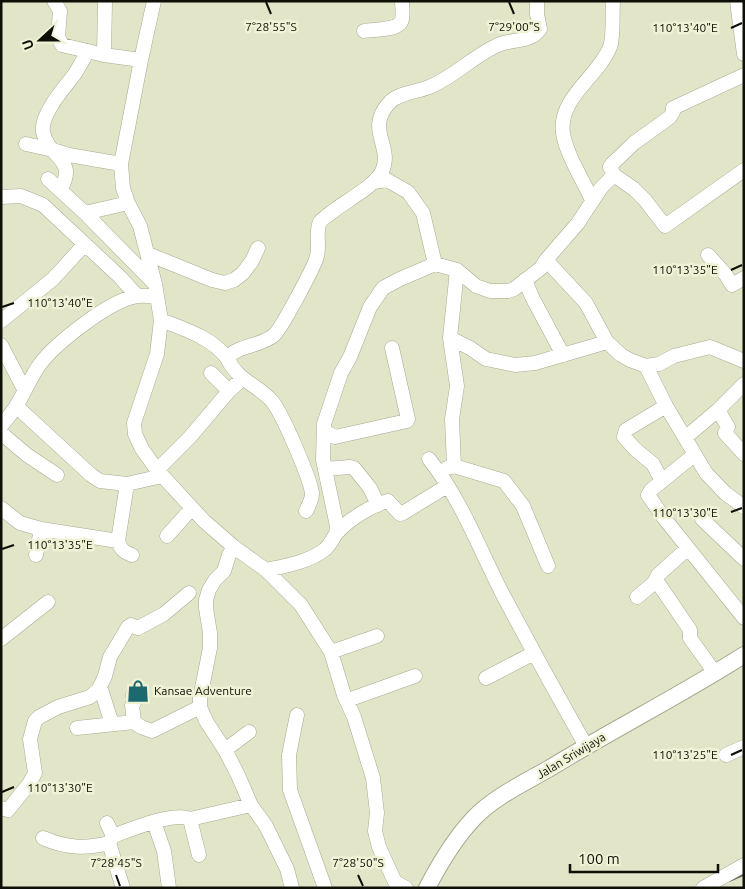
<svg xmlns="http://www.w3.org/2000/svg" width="745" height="889" font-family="Ubuntu,sans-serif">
<rect width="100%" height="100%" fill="#e3e5c9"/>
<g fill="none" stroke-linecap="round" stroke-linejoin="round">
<path stroke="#546754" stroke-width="3" d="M730 880 744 874"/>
<defs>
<path id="minor" d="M54 1 60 11 58 37 62 45 104 55 141 60
M154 1 141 60 121 164 123 188 128 203 140 226 155 284 161 320 157 354 134 423 135 434 142 449 157 470 204 521 234 547 266 570 301 605 331 652 344 695 354 717 373 778 377 813 375 831 379 847 395 882 406 888
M737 1 744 54
M364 31C374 29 395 31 401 22 404 17 402 7 402 1
M104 55 105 1
M26 144 53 150 69 155 121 164
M744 170 665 226 645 200 634 189 614 175 601 188 578 223 546 260 586 303 607 342 621 355 630 360 646 366 659 364 674 356 710 347 744 361
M614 175 610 167 613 163 634 143 670 117 673 112V108L744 75
M48 179 85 213 154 283
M374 182 387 180 408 192 423 213 435 264
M60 190C79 159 48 158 43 132 40 115 64 88 74 75 79 68 83 59 88 51
M1 197 21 196 43 205 120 277 137 296
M592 200C583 180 566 154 563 133 558 98 598 77 610 47 614 36 612 14 613 1
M85 213 128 203
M148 254 212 280 225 283 234 280 243 273 252 261 258 248
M708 255 726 275 732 285 744 278
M457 270 450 338 470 348 486 359 515 365 535 363 607 342
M525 280 532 297 563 355
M161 320C184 329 211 337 227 358
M1 321 53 279 85 244
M1 345 24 389
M646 366 666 406 706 473 725 493 744 507
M211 373 229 391
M16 406 91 475 100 481 127 484
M718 410 728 427 725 433 744 454
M1 426C6 420 11 414 15 408 24 394 30 378 40 364 56 343 110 300 137 296 143 295 150 296 156 297
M324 431 335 437 407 421 408 419 392 348
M1 433 27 455 57 475
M686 437 718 410 744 384
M694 455 651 490 648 495 664 518 744 618
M429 459C461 499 479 548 502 593 529 644 557 695 586 746
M454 466 504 481 523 506 548 566
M447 468 454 466 452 419 457 386 450 338
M325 469 350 467 354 468 370 488 378 505
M157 470 190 437 229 391 242 379
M662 481 653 464 636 450 624 437 626 430 666 406
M1 508 20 523 41 529 118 541
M306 511C309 505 312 500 312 493 310 478 281 410 271 400 255 383 239 382 227 358 240 344 260 347 274 335 281 329 315 266 317 256 320 245 315 232 320 222 322 219 326 217 328 215 343 202 377 186 383 169 392 146 365 128 390 102 399 93 417 92 429 87 454 77 472 57 496 46 511 38 529 44 540 29L537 14V1
M702 519 744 559
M336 534 337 526 323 460 324 424 341 373 350 357 370 307 383 288 400 279 435 264 457 270 476 286 490 291H508L514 289 541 268 546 260
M167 536 192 508
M234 547 229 555 224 571 215 580 209 590 206 600V608L210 633V648L200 698V707L206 721 225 750 237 773 251 805 266 826 287 869 292 888
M36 555 41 529
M132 555C124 552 121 550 118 541L127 484 162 476
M266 570C284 566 309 562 324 550 330 546 332 539 336 534 346 521 372 505 388 501L400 514 403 513 447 486
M656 580 690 630V638L715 673
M637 597 654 583 658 575 688 548
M1 639 48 602
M331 652 377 636
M486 678 534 653
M100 686 112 724
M133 695 134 703 132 705 134 722 141 727 152 731 200 707
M348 700 415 676
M297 715 289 755 290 790 325 888
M77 728 134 722
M225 750 249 732
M726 755 744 747
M1 808 8 810 29 784 35 773 30 739 35 721 39 717 58 707 90 697 99 689 105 676 110 657 128 627 131 625 138 628 164 614 189 593
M190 819 199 855
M154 822 164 851 169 888
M113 836C129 830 175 811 190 819L251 805
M43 838C66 848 85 849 109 843L113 836 107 823
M109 843 123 888
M703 888 744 865"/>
<path id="major" d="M427 888C440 863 454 839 474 818 494 797 524 783 550 768 614 729 681 695 744 655"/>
</defs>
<use href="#minor" stroke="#a8aa8f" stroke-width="15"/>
<use href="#major" stroke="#a8aa8f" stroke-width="18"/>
<use href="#minor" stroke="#fff" stroke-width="14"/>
<use href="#major" stroke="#fff" stroke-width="16"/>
</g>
<path fill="none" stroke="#0e0f06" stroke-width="2" d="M266 2 271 14M509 2 514 14M731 28 742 23M731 270 742 265M2 307 14 303M731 512 742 508M2 549 14 545M731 755 742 750M2 792 14 787M116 875 120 886M358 875 363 886"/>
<defs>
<symbol id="shop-bare" viewBox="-9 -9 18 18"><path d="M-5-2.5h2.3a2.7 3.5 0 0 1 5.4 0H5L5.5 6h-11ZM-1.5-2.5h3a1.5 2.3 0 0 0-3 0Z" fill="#1c696f" stroke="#f0f2d6" stroke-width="2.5" paint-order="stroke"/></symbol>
</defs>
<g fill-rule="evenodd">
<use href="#shop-bare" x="122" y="675" width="32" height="32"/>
</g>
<g text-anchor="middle" stroke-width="5" stroke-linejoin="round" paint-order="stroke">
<g font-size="12" fill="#0e0f06" stroke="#f0f2d6" text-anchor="start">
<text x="154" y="695">Kansae Adventure</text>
</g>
<g font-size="12" fill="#0e0f06" stroke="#f0f2d6">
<text transform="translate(571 756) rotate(-31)" y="4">Jalan Sriwijaya</text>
</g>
</g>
<g font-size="12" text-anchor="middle" fill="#0e0f06" stroke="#f0f2d6" stroke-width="5" stroke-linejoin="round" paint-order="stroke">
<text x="514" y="31">7°29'00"S</text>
<text x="271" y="31">7°28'55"S</text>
<text x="685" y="32">110°13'40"E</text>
<text x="685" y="274">110°13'35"E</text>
<text x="60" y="307">110°13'40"E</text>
<text x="685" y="517">110°13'30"E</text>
<text x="60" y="549">110°13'35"E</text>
<text x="685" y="759">110°13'25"E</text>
<text x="60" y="792">110°13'30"E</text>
<text x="116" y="867">7°28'45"S</text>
<text x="358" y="867">7°28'50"S</text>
</g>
<rect width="745" height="889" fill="none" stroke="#0e0f06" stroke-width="5"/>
<g transform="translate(40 40) rotate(249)" stroke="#f0f2d6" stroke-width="4" paint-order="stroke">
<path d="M0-4L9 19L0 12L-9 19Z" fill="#0e0f06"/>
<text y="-8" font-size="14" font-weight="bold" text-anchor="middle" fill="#0e0f06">U</text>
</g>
<path d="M570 864v8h148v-8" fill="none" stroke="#0e0f06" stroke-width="2.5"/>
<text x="578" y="864" font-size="15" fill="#0e0f06" stroke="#f0f2d6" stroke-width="4" paint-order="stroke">100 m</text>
</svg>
